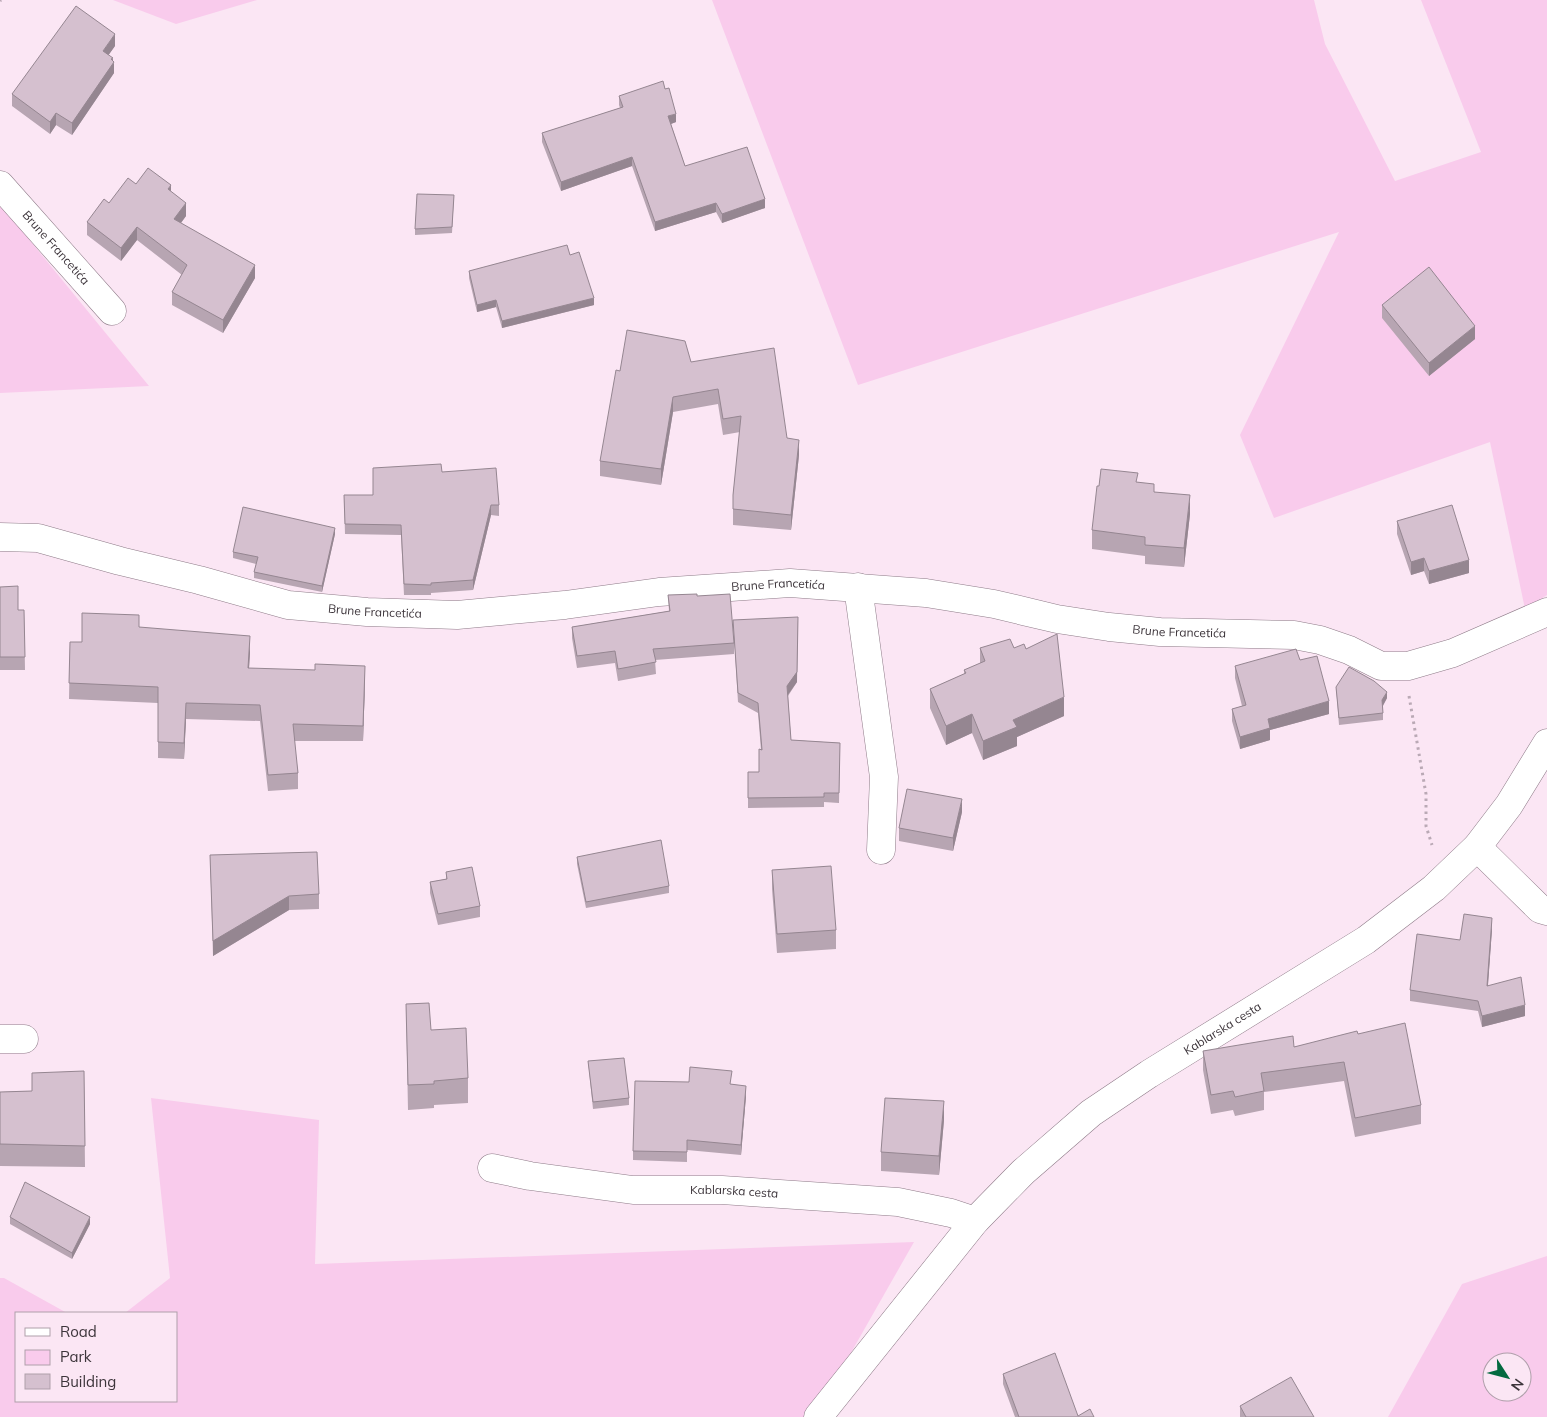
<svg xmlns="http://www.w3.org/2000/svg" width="1547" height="1417" font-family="Mulish,sans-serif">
<rect width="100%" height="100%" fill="#fbe6f4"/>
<path fill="#f9cbec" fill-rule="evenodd" d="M113 0H257L176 24Z
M712 0H1314L1325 44 1395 181 1481 152 1421 0H1547V595L1525 609 1490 442 1274 518 1240 435 1339 232 858 385Z
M0 204 149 386 0 393Z
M151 1098 319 1120 315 1264 914 1242 836 1379 805 1417H0V1278H4L67 1313H16V1401H176V1313H125L170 1278Z
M1547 1256V1417H1388L1462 1284ZM1492 1362H1522V1392H1492Z"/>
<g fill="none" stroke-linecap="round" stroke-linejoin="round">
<defs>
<g id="minor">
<path id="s1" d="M0 185 112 311"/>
<path id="s2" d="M0 537 38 538 120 561 199 580 288 605 367 612 457 615 565 605 659 592 790 583 926 593 994 604 1057 619 1109 627 1160 632 1294 635 1320 640 1349 650 1381 666H1408L1453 653 1547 612"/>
<path d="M858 587 884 777 881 850"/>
<path d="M1477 847 1540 909 1547 911"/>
<path d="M0 1039H24"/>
<path id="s3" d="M492 1168 530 1176 633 1190H722L898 1202 951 1213 975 1221"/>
<path id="s4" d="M818 1417 975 1221 1023 1172 1091 1113 1149 1074 1366 940 1434 888 1477 847 1509 805 1547 743"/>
</g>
</defs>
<use href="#minor" stroke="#8e7b88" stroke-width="29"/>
<path stroke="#baa9b5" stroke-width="3" stroke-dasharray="2.5 4" stroke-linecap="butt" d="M0 1 1 0
M1409 696 1426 794V826L1432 845"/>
<use href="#minor" stroke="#fff" stroke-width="28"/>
</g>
<path fill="#b7a5b2" d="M115 46 108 55 113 60 114 73 72 135 56 125 50 134 12 106V94Z
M619 96 676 122 671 124 685 166 765 208 722 223 716 212 655 231 632 166 561 191 542 142V133L620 108 619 105Z
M136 184 171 192 186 216 181 223 255 278 223 333 172 305V292L182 275 137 240 121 261 87 235V222L109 203Z
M454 195 452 233 415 235V229Z
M570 255 594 305 502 328 496 307 477 312 469 278V271Z
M1382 305 1475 339 1429 376 1382 318Z
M691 362 787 438 799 455 791 530 733 525V495L740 432 723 435 718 404 673 412 661 485 600 476V461L620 371Z
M442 472 499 505V516L491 515 473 590 431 593V595H404L401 535 345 534 344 495H373Z
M1138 482 1190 514 1184 567 1145 564V556L1092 549V530Z
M1397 521 1469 573 1429 584 1424 571 1411 575 1397 534Z
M335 534 322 592 254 578V572L256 564 233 558V552Z
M0 587 18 610H24L25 670H0Z
M668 595 697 596 734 643V654L655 660 656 674 618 681 615 663 577 668 572 638V627L669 611Z
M733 620 797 682 788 696 791 740 840 743 839 803 824 802V807L748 808V772H759L761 750 758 713 738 702Z
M139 627 250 652 249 668 365 682 363 741H294L298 773V789L268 791 260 721 186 719 184 759 158 758V703L69 699 70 642H82Z
M980 648 1026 649 1064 716 1017 737V746L983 760 972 733 946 745 930 708V689L964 674V670L980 664Z
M1300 660 1329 714 1270 730V740L1240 749 1232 721V709L1242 706 1235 678V666Z
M1336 687 1387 698 1383 706V720L1339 725Z
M962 812 953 851 899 841V828Z
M210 855 319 894V909L289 910 213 956Z
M577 857 669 886V893L586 908 577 864Z
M772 870 836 930V949L777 953 772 889Z
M446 872 480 906V917L438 925 430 893V882L446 879Z
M1492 929 1488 986 1525 1016 1482 1027 1478 1011 1410 1001V990L1460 940Z
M406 1004 431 1030 468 1078V1103L434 1105V1108L408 1110Z
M1358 1034 1421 1105V1124L1355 1137 1344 1081 1264 1092V1110L1235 1116 1233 1110 1211 1114 1203 1070V1051L1294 1047Z
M588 1061 629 1098V1105L593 1109Z
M84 1071 85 1167 0 1166V1092L32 1091Z
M731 1084 746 1096 741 1155 687 1150V1162L633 1160V1151Z
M944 1120 939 1175 881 1171V1152Z
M10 1217 90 1224 72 1259 10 1224Z
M1003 1374 1078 1416 1094 1417H1015L1003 1384Z
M1240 1406 1314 1417H1240Z"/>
<path fill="#958691" d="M115 34V46L103 63V51Z
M113 58V64L114 62V73L72 135V123Z
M56 113V125L50 134V122Z
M676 114V122L668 125V116Z
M632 157V166L561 191V182Z
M171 185V198L168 189Z
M765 199V208L722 223V214Z
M186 203V216L174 232V219Z
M716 203V212L655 231V222Z
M137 227V240L121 261V248Z
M255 265V278L223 333V320Z
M594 298V305L502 328V321Z
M496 300V307L477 312V305Z
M1475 326V339L1429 376V363Z
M673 397V412L661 485V469Z
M799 440V455L791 530V515Z
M1190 495V514L1184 567V548Z
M491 505V515L473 590V580Z
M335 528V534L322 592V586Z
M1424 558V571L1411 575V562Z
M1469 560V573L1429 584V571Z
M798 617 797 682 787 696V686Z
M250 636V652L248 684V668Z
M365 666V682L363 741V726Z
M1387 692V698L1382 707V700Z
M1064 697V716L1017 737V746L983 760V741L1013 720Z
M1329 701V714L1270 730V740L1240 749V737L1268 719Z
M186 703V719L184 759V743Z
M972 714V733L946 745V726Z
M962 799V812L953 851V838Z
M289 896V910L213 956V941Z
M1492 918V929L1487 997V986Z
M1525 1005V1016L1482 1027V1016Z
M746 1086V1096L741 1155V1145Z
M944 1101V1120L939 1175V1156Z
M90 1217V1224L72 1259V1253Z"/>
<path fill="#d5c0cf" stroke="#958691" d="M76 6 115 34 103 51 113 58 111 59 114 62 72 123 56 113 50 122 12 94Z
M663 81 665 89 669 88 676 114 668 116 685 166 747 147 765 199 722 214 716 203 655 222 632 157 561 182 542 133 623 107 619 96Z
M148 168 171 185 168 189 186 203 174 219 255 265 223 320 172 292 187 265 137 227 121 248 87 222 104 199 109 203 128 178 136 184Z
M417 194 454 195 452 227 415 229Z
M567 245 570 255 579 252 594 298 502 321 496 300 477 305 469 271Z
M1429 267 1475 326 1429 363 1382 305Z
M627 330 685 341 691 362 774 348 787 438 799 440 791 515 733 509V495L741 416 723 419 718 389 673 397 661 469 600 461 616 370 620 371Z
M441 464 442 472 496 468 499 505H491L473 580 431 583V585L404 584 401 525 345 524 344 495H373V468Z
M1101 469 1138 473 1136 482 1154 484V492L1190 495 1184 548 1145 545V537L1092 530 1097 486H1099Z
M1452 505 1469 560 1429 571 1424 558 1411 562 1397 521Z
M243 507 335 528 322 586 254 572 258 557 233 552Z
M18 586V610H24L25 657H0V587Z
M697 594V596L730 594 734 643 653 649 656 662 618 669 615 651 577 656 572 627 670 611 668 595Z
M82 613 139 615V627L250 636 248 668 315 670V664L365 666 363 726 293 724 298 773 268 775 260 705 186 703 184 743 158 742V687L69 683 70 642H82Z
M798 617 797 672 787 686 791 740 840 743 839 793H824V797L748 798V772H759V749L762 750 758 703 738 693 733 620Z
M1057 634 1064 697 1013 720 1017 727 983 741 972 714 946 726 930 689 966 673 964 670 985 661 980 648 1010 639 1014 648 1024 644 1026 649Z
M1296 649 1300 660 1317 656 1329 701 1268 719 1270 728 1240 737 1232 709 1246 705 1235 666Z
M1349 667 1374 681 1387 692 1382 700 1383 713 1339 718 1336 687Z
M907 789 962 799 953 838 899 828Z
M661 840 669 886 586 902 577 857Z
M317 852 319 894 289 896 213 941 210 855Z
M831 866 836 930 777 934 772 870Z
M472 867 480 906 438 914 430 882 447 879 446 872Z
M1464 914 1492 918 1487 986 1521 977 1525 1005 1482 1016 1478 1001 1410 990 1417 934 1460 940Z
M429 1003 431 1030 466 1028 468 1078 434 1081V1084L408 1085 406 1004Z
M1405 1023 1421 1105 1355 1118 1344 1062 1261 1073 1264 1091 1235 1097 1233 1091 1211 1095 1203 1051 1293 1036 1294 1047 1357 1031 1358 1034Z
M624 1058 629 1098 593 1102 588 1061Z
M690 1067 732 1071 730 1084 746 1086 741 1145 687 1140V1152L633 1151 635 1081 689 1082Z
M84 1071 85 1146 0 1144V1092L32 1091V1073Z
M885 1098 944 1101 939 1156 881 1152Z
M25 1182 90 1217 72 1253 10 1217Z
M1055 1353 1078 1416 1090 1409 1094 1417H1019L1003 1374Z
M1291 1377 1314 1417H1246L1240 1406Z"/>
<g text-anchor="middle" stroke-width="5" stroke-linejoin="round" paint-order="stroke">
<g font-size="12" fill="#3d353b" stroke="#fbe6f4">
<text dy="4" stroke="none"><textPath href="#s1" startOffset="84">Brune Francetića</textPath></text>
<text dy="4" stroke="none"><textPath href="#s2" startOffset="789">Brune Francetića</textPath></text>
<text dy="4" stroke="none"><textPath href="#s2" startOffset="384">Brune Francetića</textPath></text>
<text dy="4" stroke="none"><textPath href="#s2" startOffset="1194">Brune Francetića</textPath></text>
<text dy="4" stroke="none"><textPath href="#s4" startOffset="566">Kablarska cesta</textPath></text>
<text dy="4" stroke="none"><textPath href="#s3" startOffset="244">Kablarska cesta</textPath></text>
</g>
</g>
<rect x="15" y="1312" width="162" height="90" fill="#fbe6f4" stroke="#af9faa"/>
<rect x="25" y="1328" width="25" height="8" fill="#ffffff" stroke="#af9faa"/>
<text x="60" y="1337" font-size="15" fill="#3d353b">Road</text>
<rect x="25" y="1350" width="25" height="15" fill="#f9cbec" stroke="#af9faa"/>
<text x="60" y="1362" font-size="15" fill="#3d353b">Park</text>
<rect x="25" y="1374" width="25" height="15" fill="#d5c0cf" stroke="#af9faa"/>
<text x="60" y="1387" font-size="15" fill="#3d353b">Building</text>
<g transform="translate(1507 1377) rotate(126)"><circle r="24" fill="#fbe6f4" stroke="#af9faa"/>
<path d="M0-4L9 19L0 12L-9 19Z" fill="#046a40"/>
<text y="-8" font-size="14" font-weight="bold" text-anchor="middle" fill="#3d353b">N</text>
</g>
</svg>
